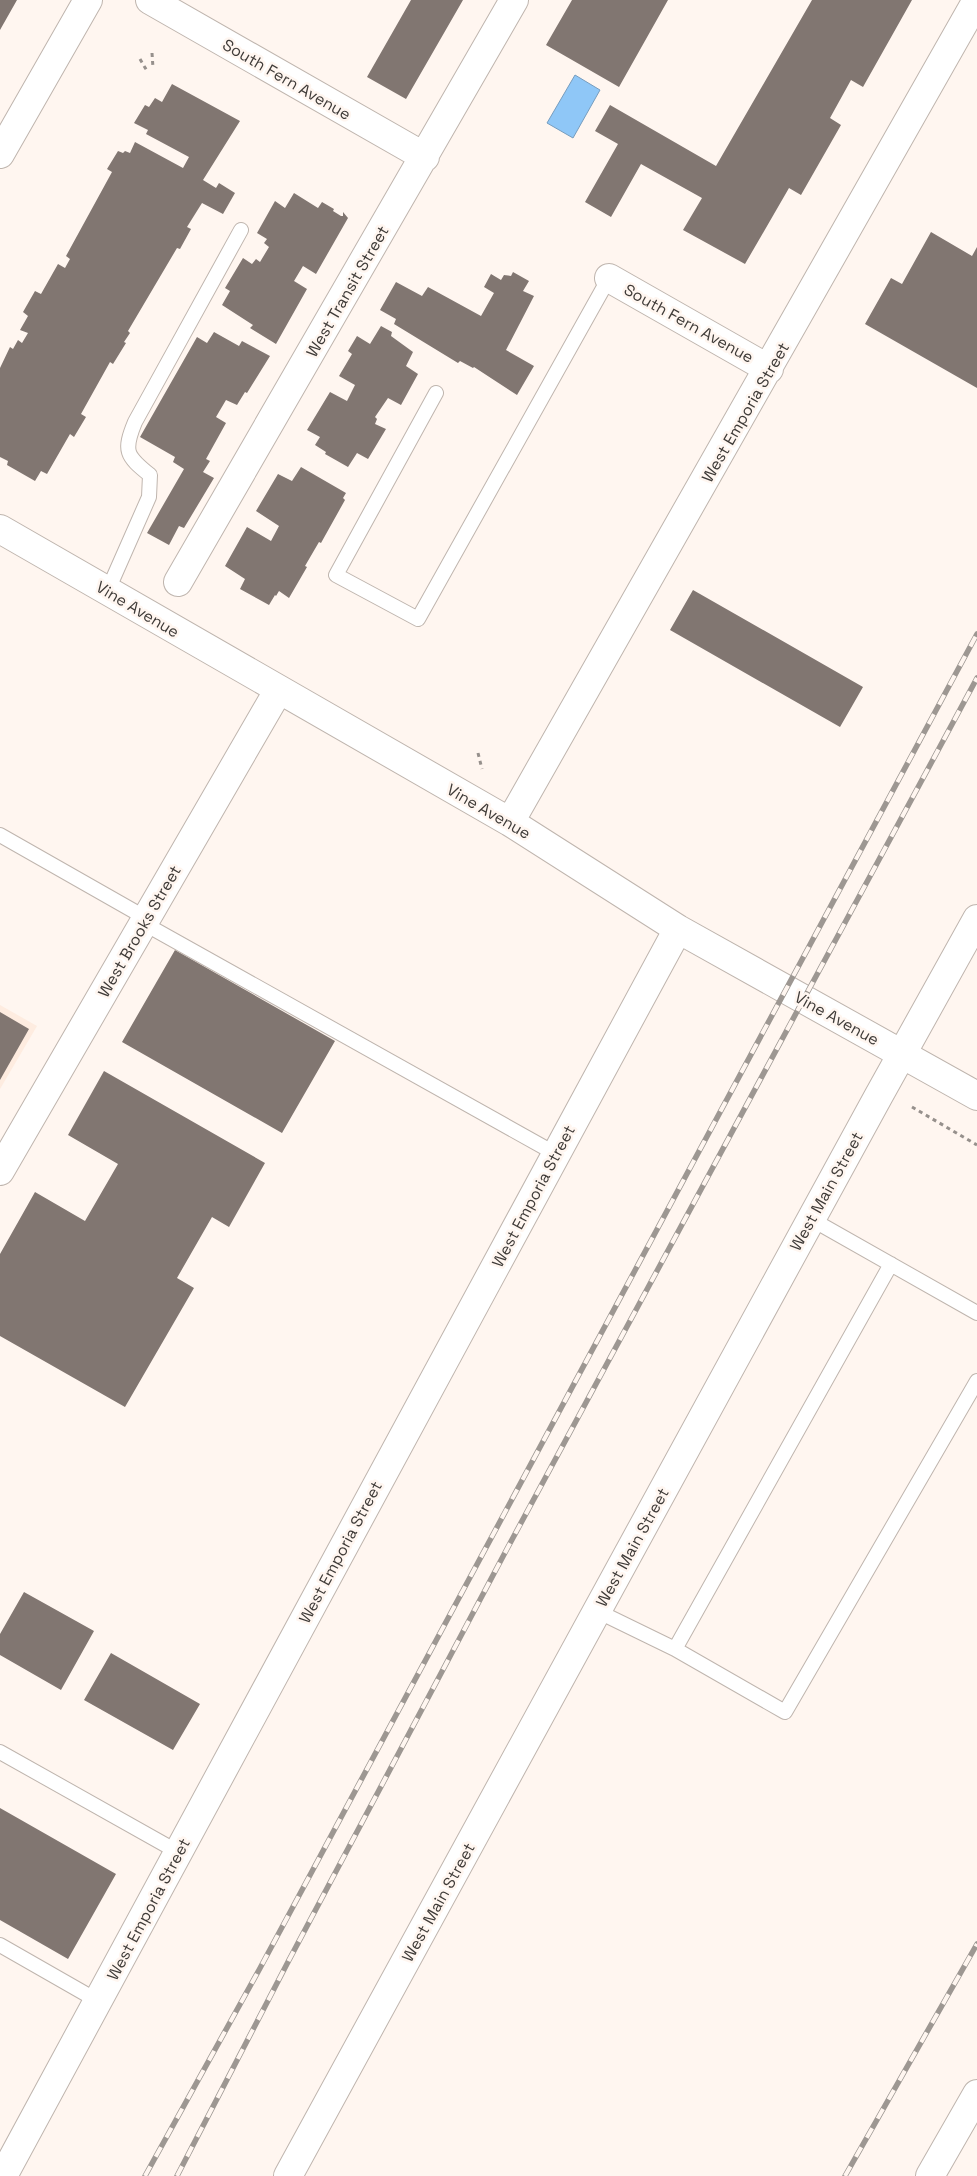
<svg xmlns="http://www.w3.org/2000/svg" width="977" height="2176" font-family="'Space Grotesk',sans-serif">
<rect width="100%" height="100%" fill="#fff6f0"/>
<path fill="#feece0" d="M0 1005 37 1026 0 1089Z"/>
<path fill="#8fc7f7" stroke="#779dbe" d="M575 75 600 90 573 138 547 123Z"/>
<path fill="#817671" d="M0 0H17L0 30Z
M411 0H463L406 99 367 77Z
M572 0H668L619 87 546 45Z
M812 0H912L863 87 851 80 830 118 841 125 801 195 789 188 745 264 683 230 702 198 641 164 611 217 585 202 618 144 595 131 610 105 716 166Z
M172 84 240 121 203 180 216 188 219 183 235 193 223 214 202 203 187 227 191 229 180 249 177 248 128 331 130 333 124 342 126 343 113 364 110 362 81 414 86 417 74 437 70 434 47 474 41 471 35 481 7 465 8 461 0 457V368L10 347 13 349 18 340 22 343 28 333 20 330 28 316 23 312 35 291 41 294 58 264 65 268 70 259 66 256 112 172 107 169 118 151 123 153 125 151 130 153 135 142 183 168 189 157 146 134 148 130 134 123 145 105 149 107 155 98 162 102Z
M294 193 318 208 322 202 334 209 333 211 341 216H343V212L348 218 316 274 303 266 294 281 307 289 276 344 250 328 253 325 222 305 230 291 225 288 243 258 252 264 256 259 260 262 269 247 264 243 267 239 257 233 275 201 285 208Z
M931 232 972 256 977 247V388L865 324 891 278 902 284Z
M513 272 529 281 523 291 534 296 506 350 534 366 517 395 474 367 473 368 460 361 458 363 394 324 396 319 380 310 396 282 422 296 428 287 481 316 494 293 484 287 491 274 501 280 504 275 511 276Z
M381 326 392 332 391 336 413 352 406 366 418 374 401 405 388 398 375 417 377 419 375 424 386 429 368 459 357 453 348 467 325 454 326 452 315 445 320 437 307 430 330 392 347 401 355 385 339 376 352 354 348 351 357 336 370 344Z
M214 332 239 346 242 341 270 356 247 393 245 392 237 405 226 400 216 417 226 423 206 459 210 461 203 472 214 478 184 528 179 526 169 545 147 533 184 469 173 462 175 457 140 437 197 337 207 343Z
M301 467 346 493 343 498 345 500 321 543 319 542 305 566 307 567 289 598 279 591 276 596 275 595 269 605 240 589 245 579 225 566 247 527 271 541 279 526 256 511 278 474 292 481Z
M693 590 863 687 840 727 670 630Z
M175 950 335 1041 282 1133 122 1042Z
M0 1012 29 1029 0 1080Z
M104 1071 265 1163 229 1227 212 1217 177 1278 194 1288 125 1407 0 1336V1254L35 1192 85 1221 118 1164 68 1135Z
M24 1592 94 1631 61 1690 0 1655V1634Z
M111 1653 200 1704 173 1750 84 1700Z
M0 1808 116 1874 68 1959 0 1920Z"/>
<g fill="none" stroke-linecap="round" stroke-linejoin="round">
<defs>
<path id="service" d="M436 393 336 575 418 619 609 278
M108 590 149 497 150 475C126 456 123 451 135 422L241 230
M0 835 146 918
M143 923 556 1154
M811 1219 977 1313
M891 1264 675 1649 785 1712 977 1381
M597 1611 675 1649
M0 1752 178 1852
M0 1945 98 2001"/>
<path id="minor" d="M150 0 425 157
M609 278 769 369
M0 529 510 822 678 929 977 1096
M178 582 514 0
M510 822 977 0
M0 1171 278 691
M3 2176 678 929
M288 2176 878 1097 977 919
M930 2176 977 2094"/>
<path id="primary" d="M0 154 88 0"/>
</defs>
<use href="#service" stroke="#bfb5ae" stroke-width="16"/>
<use href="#minor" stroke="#bfb5ae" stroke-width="30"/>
<use href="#primary" stroke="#bfb5ae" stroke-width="30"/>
<path stroke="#96908c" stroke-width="3" stroke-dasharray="4 4" stroke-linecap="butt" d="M152 53 153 68
M140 59 147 71
M478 753 482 769
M912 1107 977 1145"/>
<use href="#service" stroke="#fff" stroke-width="14"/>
<use href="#minor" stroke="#fff" stroke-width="28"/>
<use href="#primary" stroke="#fff" stroke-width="28"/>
<defs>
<path id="rail" d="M145 2176 259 1970 977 634
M177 2176 289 1960 508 1547 977 678
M845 2176 977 1944"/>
</defs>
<use href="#rail" stroke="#9d9792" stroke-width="5.5"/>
<use href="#rail" stroke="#fff6f0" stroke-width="4" stroke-dasharray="11" stroke-linecap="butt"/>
</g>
<g text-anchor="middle" stroke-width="5" stroke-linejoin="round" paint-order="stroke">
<g font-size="16" fill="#3f3b38" stroke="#fff6f0">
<text transform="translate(287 79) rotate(30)" y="6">South Fern Avenue</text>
<text transform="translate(347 291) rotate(-60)" y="6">West Transit Street</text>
<text transform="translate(689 323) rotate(29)" y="6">South Fern Avenue</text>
<text transform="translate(745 412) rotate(-60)" y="6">West Emporia Street</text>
<text transform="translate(138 609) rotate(31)" y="6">Vine Avenue</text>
<text transform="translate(489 811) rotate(30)" y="6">Vine Avenue</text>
<text transform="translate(139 931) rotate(-60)" y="6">West Brooks Street</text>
<text transform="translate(837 1018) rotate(29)" y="6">Vine Avenue</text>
<text transform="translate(826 1191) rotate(-61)" y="6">West Main Street</text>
<text transform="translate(533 1196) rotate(-62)" y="6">West Emporia Street</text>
<text transform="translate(632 1547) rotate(-61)" y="6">West Main Street</text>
<text transform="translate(340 1552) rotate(-62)" y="6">West Emporia Street</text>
<text transform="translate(438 1902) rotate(-61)" y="6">West Main Street</text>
<text transform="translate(148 1909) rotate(-62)" y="6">West Emporia Street</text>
</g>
</g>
</svg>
